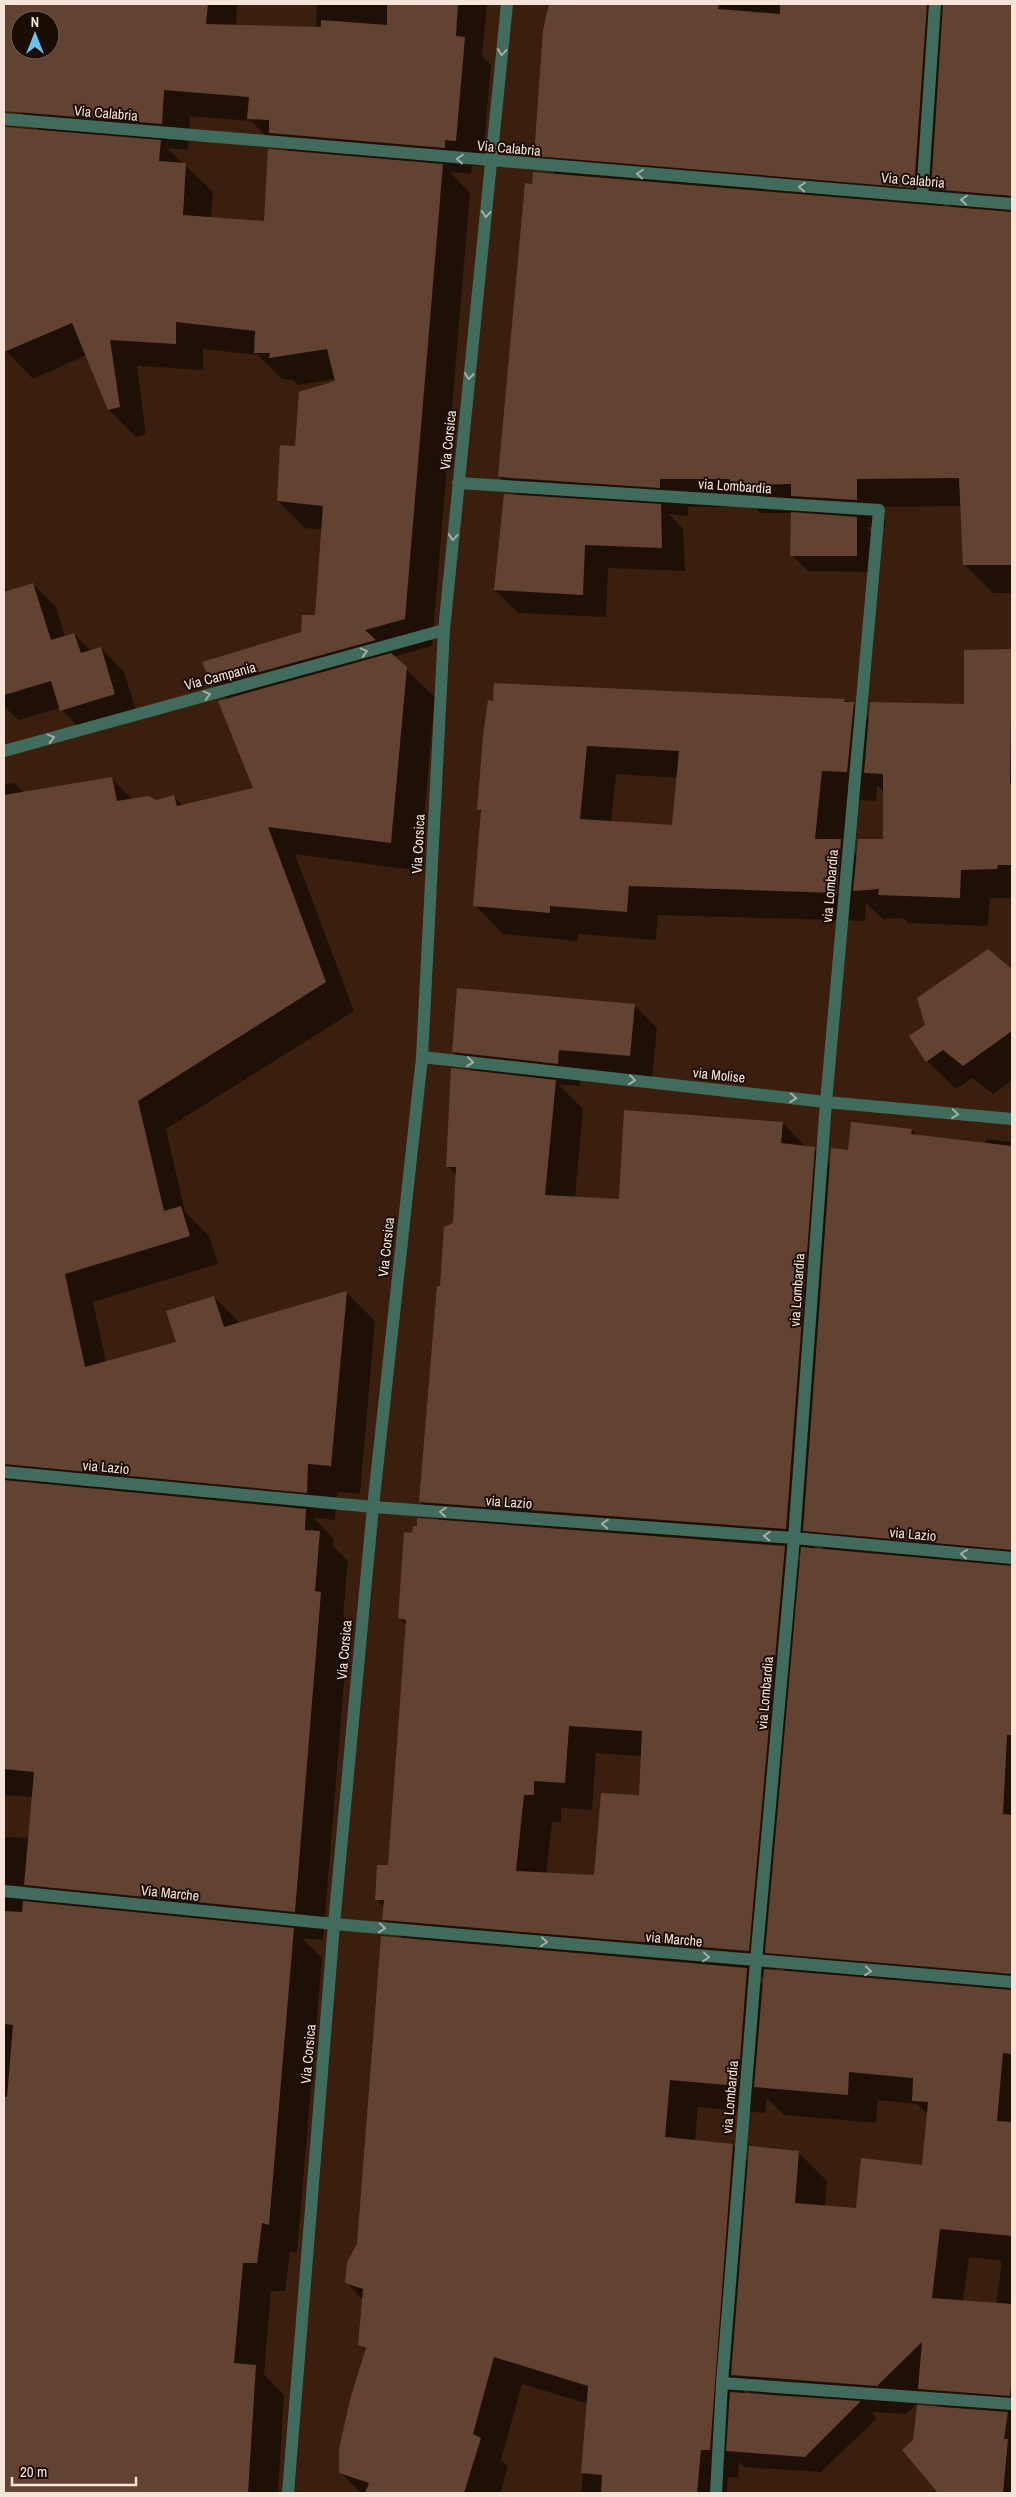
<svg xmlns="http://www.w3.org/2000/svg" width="1016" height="2497" font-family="'Archivo Narrow',sans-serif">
<rect width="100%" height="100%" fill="#3b1f0e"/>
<path fill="#0007" fill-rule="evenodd" d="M4 4H237L236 26 316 28 317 4H487L482 56 491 65 482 167 472 166 471 174 450 172 470 193 432 646 393 657 435 697 419 871 295 854 354 1011 166 1129 185 1212 209 1236 218 1264 93 1302 106 1362 178 1343 214 1297 241 1324 346 1292 375 1321 360 1494 337 1492 335 1520 314 1518 334 1539 333 1546 348 1561 343 1616 349 1622 323 1940 302 1938 322 1958 297 2253 290 2251 285 2291H271L264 2374 284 2395 278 2493H4V1837L29 1838 33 1797 4 1795V785L14 783 24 793 111 778 133 800 157 801 173 796 183 806 255 789 227 699 213 685 302 633 316 616 323 530 305 528 278 501 296 447 336 381V379L298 385 293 380 282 379 258 355 203 349V370L137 366 146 434 136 437 109 410 87 355 33 379 6 351 4 346V154L41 132 21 112 24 70 4 68ZM20 20H50V50H20ZM190 116 251 121 275 145H283L290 153 265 222 211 218 213 192 167 148 188 150Z
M548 4H1012V593H993L965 565 962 506 885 507V528L866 527 873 534V572L808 571 792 555V513H760L754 507H688V516L669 514 683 529 685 571 608 568 606 617 518 613 495 590 518 496 499 477 534 185 556 175 536 155ZM944 200 952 208H943Z
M33 584 56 607 65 637 74 634 91 651 101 648 124 672 138 717 84 733 60 708 18 720 4 706V593Z
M1012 651V898H990L988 926 908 923 903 918 883 919 866 903 865 921 658 915 656 940 578 934V941L503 934 475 905 482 813 478 809 484 736 844 700 853 703 870 720 965 705 966 652ZM616 774 678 778 673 826 611 822ZM877 785 885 793V840L857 856 846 845 851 799 876 801Z
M988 951 1012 970V1080L993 1094 972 1078 956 1089 927 1061 926 1025Z
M634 1005 657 1028 652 1078 582 1072 580 1086 558 1084 583 1109 575 1198 620 1200 783 1123 806 1147 814 1148 831 1165 849 1152 912 1130 918 1136 986 1144V1139L1012 1142V2493H940L904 2450 915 2441 939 2408 926 2395 906 2414 870 2412 877 2418 821 2472 744 2467 739 2462 738 2478 728 2477 727 2493H581L588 2404 522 2384 501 2460 508 2467 500 2493H361L340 2472 366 2351 359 2344 363 2300 347 2283 358 2244 403 1939 383 1920 384 1907 376 1899 389 1866 407 1625 399 1618 414 1534 440 1521 420 1502 442 1288 454 1224 457 1176 447 1166 474 1072 453 1052ZM815 1541 824 1550 814 1549ZM793 1555 802 1556 801 1563ZM596 1753 642 1756 640 1796 595 1876 546 1874 552 1822H561V1808L592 1810ZM777 1963 786 1972 776 1971ZM754 1976 764 1977 763 1985ZM767 2098 784 2115 876 2123 878 2100 917 2104 928 2115 923 2166 857 2209 825 2206 827 2181 798 2152 749 2162 733 2145 695 2141 698 2107 765 2113ZM969 2257 1002 2261 996 2304 963 2301ZM745 2388 752 2395 744 2394Z"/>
<path fill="#624332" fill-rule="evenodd" d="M4 4H208L206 24 321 27V20L387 25V4H458L456 36 465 37 456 141 445 140V148L269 133V120L247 119 249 97 164 90 162 124 4 111ZM20 20H50V50H20Z
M549 4H719L718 9 780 14V4H927L914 188 534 156 543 30Z
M943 4H1012V196L931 189Z
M4 127 161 140 159 161 186 163 183 215 264 221 268 149 443 164 405 619 365 630 376 640 212 685 202 662 301 632 302 615H315L323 506 277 501 280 445 295 446 299 392 335 381 327 349 269 358 270 353H254L255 331 176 322V344L110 340 120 407 108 410 72 323 4 352Z
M533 172 1012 212V565H963L959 478 857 479V500L791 496V484L730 485V479H660V488L498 477 525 183 532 184Z
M504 494 661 504 662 548 585 545 583 595 494 590Z
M791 512 857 517V556H790Z
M33 583 51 640 74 633 81 653 101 647 115 694 60 711 51 681 4 695V592Z
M1012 649 1010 784H1012V865H998L997 869 961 870 960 898 878 895 879 889 853 891 858 839H883V774L864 773 870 702 964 704V650Z
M391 653 407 667 391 843 268 827 326 982 138 1101 164 1211 181 1206 190 1236 65 1274 85 1367 176 1342 166 1311 214 1296 224 1327 347 1291 331 1466 308 1464 307 1493 4 1464V795L112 777 117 801 148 796 157 800 174 795 177 806 253 788 218 701Z
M494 683 845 699 844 702H854L847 772 822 771 815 839H841L837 893 629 886 627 912 550 906V913L473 906 481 810H477L483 736 488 700 493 701ZM587 746 679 751 672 825 580 819Z
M988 949 1012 969V1031L963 1066 943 1050 926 1062 909 1036 925 1025 917 998Z
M457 988 635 1004 630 1056 559 1050 558 1064 452 1052Z
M451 1068 556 1080 545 1195 619 1199 624 1110 783 1122 781 1143 815 1147 786 1529 419 1502 437 1286H440L444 1227 453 1223 456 1167H446Z
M851 1122 912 1129 911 1134 1012 1146V1550L803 1531 831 1148 848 1150Z
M4 1480 306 1509 305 1530 320 1531 315 1591 321 1592 295 1912 24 1885 34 1772 4 1769Z
M417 1518 785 1546 749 1951 382 1920 384 1900H375L377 1865H388L406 1620 398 1618 404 1532 412 1533 413 1526H417ZM569 1726 642 1731 639 1795 601 1793 594 1875 516 1871 524 1795H534V1781L565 1783Z
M801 1547 1012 1566V1735H1007L1003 1814 1012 1815V1974L765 1953Z
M23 1901 294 1928 269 2225 262 2223 257 2263H243L234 2363 256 2365 248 2493H4V2097H7L13 2025 4 2024V1911L22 1912Z
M381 1936 747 1968 738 2086 670 2080 665 2137 733 2144 710 2450H701L697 2493H601L602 2475 581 2473 588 2386 494 2357 473 2434 481 2438 464 2493H365L369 2483 339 2473V2449L351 2396 366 2348 358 2345 363 2289 345 2283 347 2262 357 2244Z
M764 1969 1012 1990V2054L1003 2053 997 2121 1012 2122V2236L940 2229 932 2298 1012 2304V2376L1010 2396 918 2389 922 2342 877 2386 731 2375 749 2146 799 2151 795 2203 856 2208 861 2158 922 2165 928 2102 912 2101 913 2078 849 2072 848 2095 754 2087Z
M730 2392 861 2401 805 2457 726 2451Z
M917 2405 1008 2412 1004 2439H1008L1003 2493H938L902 2450 913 2440Z"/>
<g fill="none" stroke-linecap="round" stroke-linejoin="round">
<path stroke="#416b5d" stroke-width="12" d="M4 119 1012 204
M922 196 935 4
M458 483 879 510 826 1102 794 1538 756 1961 722 2383 716 2493
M4 751 444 630
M422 1057 826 1102 1012 1119
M4 1472 373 1507 794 1538 1012 1558
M4 1891 334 1924 1012 1982
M722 2383 1012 2404
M288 2493 334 1924 373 1507 422 1057 444 630 507 4"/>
</g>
<defs><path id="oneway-chevron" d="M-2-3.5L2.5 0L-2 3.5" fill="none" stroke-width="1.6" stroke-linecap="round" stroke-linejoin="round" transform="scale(1.25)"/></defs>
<g stroke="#a5aea1">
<use href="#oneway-chevron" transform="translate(502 52) rotate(95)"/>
<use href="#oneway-chevron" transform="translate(460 159) rotate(-175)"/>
<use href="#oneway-chevron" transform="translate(640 174) rotate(-175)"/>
<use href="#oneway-chevron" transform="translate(802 187) rotate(-175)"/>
<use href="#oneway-chevron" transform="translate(964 200) rotate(-175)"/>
<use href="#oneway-chevron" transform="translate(486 214) rotate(96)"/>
<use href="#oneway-chevron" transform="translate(469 376) rotate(96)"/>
<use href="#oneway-chevron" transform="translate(453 537) rotate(95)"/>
<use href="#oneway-chevron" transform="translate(364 652) rotate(-15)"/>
<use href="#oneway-chevron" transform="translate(207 695) rotate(-15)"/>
<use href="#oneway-chevron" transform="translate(51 738) rotate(-15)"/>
<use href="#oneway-chevron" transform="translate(470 1062) rotate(6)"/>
<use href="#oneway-chevron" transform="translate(632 1080) rotate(6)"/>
<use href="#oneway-chevron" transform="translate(793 1098) rotate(6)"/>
<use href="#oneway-chevron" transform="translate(955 1114) rotate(5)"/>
<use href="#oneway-chevron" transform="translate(443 1512) rotate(-176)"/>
<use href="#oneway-chevron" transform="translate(605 1524) rotate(-176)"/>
<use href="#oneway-chevron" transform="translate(767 1536) rotate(-176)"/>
<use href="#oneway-chevron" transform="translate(964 1554) rotate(-175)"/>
<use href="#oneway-chevron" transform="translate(382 1928) rotate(5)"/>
<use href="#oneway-chevron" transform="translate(544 1942) rotate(5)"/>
<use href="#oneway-chevron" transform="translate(706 1957) rotate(5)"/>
<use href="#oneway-chevron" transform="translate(868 1971) rotate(5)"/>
</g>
<g text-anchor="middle" stroke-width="4" stroke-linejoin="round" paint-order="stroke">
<g font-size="14" fill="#f7e4d9" stroke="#190d06">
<text transform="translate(106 113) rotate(5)" y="5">Via Calabria</text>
<text transform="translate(509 148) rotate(5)" y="5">Via Calabria</text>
<text transform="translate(913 180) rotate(5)" y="5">Via Calabria</text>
<text transform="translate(448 440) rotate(-84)" y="5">Via Corsica</text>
<text transform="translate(735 486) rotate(4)" y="5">via Lombardia</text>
<text transform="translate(220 676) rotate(-15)" y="5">Via Campania</text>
<text transform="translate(418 844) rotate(-87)" y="5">Via Corsica</text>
<text transform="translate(830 886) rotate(-85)" y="5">via Lombardia</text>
<text transform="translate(719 1075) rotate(6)" y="5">via Molise</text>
<text transform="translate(386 1247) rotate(-84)" y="5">Via Corsica</text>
<text transform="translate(797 1290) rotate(-86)" y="5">via Lombardia</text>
<text transform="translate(106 1467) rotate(5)" y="5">via Lazio</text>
<text transform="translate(509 1502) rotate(4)" y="5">via Lazio</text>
<text transform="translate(913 1534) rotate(5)" y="5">via Lazio</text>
<text transform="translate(344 1650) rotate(-85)" y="5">Via Corsica</text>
<text transform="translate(765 1693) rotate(-85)" y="5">via Lombardia</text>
<text transform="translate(170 1893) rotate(6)" y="5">Via Marche</text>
<text transform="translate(674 1939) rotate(5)" y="5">via Marche</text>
<text transform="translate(308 2054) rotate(-85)" y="5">Via Corsica</text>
<text transform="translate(730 2097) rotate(-85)" y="5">via Lombardia</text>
</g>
</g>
<rect width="1016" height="2497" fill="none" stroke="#f7e4d9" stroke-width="10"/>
<g transform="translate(35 35)"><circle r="24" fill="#190d06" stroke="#72635a"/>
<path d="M0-4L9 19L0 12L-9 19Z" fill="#66c4ef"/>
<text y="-8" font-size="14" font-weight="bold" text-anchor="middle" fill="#f7e4d9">N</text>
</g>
<path d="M12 2477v8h124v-8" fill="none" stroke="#f7e4d9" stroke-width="2.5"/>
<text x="20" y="2477" font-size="15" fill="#f7e4d9" stroke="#190d06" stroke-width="4" paint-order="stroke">20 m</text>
</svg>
